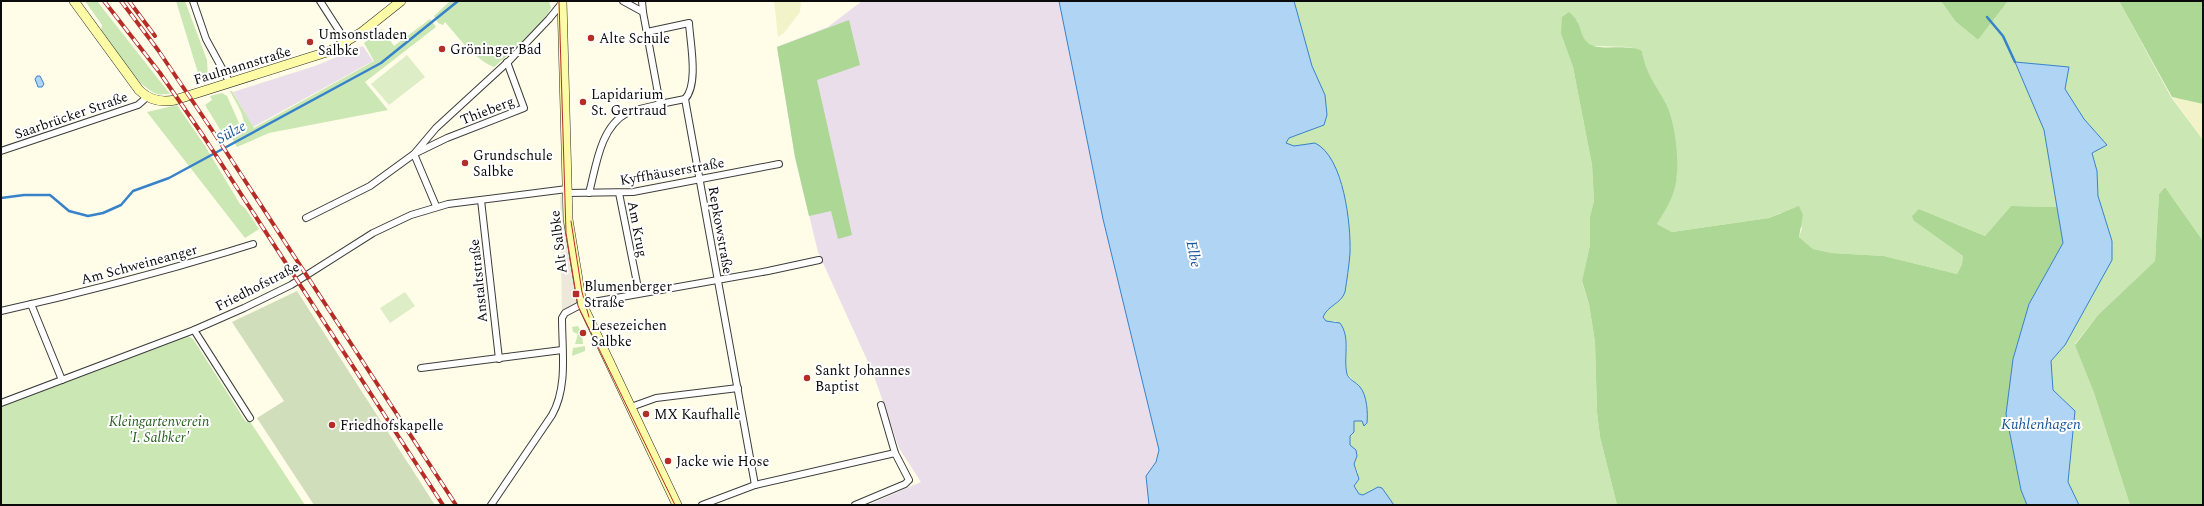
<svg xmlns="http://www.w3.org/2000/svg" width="2204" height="506" font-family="Spectral,serif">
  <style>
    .industrial { fill: #e9deea }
    .farmland { fill: #f3f3ca }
    .green { fill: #cae7b4 }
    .forest { fill: #acd794 }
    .cemetery { fill: #d0debc }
    .pitch { fill: #ddeec6 }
    .plaza { fill: #ece9da }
    .water { fill: #afd4f4; stroke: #3782c9 }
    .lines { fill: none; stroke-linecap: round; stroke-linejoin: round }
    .stream { stroke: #3782c9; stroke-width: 2.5 }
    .minor-casing { stroke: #3d3d3d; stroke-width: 8 }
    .secondary-casing { stroke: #2c2c2c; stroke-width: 10 }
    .minor { stroke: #fff; stroke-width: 6 }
    .secondary { stroke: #fdfba5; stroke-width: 9 }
    .tram { stroke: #b62d27; stroke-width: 1 }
    .rail-casing { stroke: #b62d27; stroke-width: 4 }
    .rail { stroke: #fff; stroke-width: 2.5; stroke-dasharray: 8; stroke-linecap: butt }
    .poi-dot { fill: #b62d27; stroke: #fff; stroke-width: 1.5 }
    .labels { text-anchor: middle; stroke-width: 4; stroke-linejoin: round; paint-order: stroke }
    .poi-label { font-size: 14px; fill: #0a0a0a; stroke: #fff; text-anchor: start }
    .street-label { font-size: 14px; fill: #0a0a0a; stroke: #fff }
    .park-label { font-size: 14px; font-style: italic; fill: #25601d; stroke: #fff }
    .water-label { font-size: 15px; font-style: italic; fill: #185598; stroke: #fff }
  </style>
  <rect width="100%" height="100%" fill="#fffce8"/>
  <g class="industrial">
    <path d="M862 1H1059L1103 219 1159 450 1156 462 1146 476 1149 505H868L921 482 899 448 873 373 818 252 795 157 777 47 828 27Z"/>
    <path d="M363 46 373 61 253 127 233 92 315 66Z"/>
  </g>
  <g class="farmland">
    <path d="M774 1H801L800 12 784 33 778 37Z"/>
    <path d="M2172 97 2203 104V140Z"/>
  </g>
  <g class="green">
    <path d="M85 1H97L170 94C166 94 161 95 157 94 136 86 114 48 101 31L102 25Z"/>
    <path d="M176 1H185L207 60 208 82 204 84 199 76Z"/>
    <path d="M450 1H549L551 8C539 31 513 50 494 67 473 58 460 39 445 22L443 25 438 23 434 16Z"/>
    <path d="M1294 1H1941L1955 21 1978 40 2008 1H2119L2171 97 2203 140V241L2165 187 2159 194 2155 261 2098 315 2075 344 2094 393 2130 505H2079L2068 482 2075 411 2053 390 2051 361 2065 345 2112 260V241L2098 196 2097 171 2092 153 2107 145 2084 119 2065 89 2069 67 2015 62 2044 130 2057 207 2011 206 1985 236 1919 209 1914 221 1963 256 1962 264 1957 274 1884 256 1832 253 1813 249 1799 237 1802 228 1780 213 1769 218 1672 232 1657 224 1674 191 1677 175 1666 105 1644 68 1642 51 1629 47 1592 46 1587 43 1581 34 1577 20 1561 34 1573 67 1592 165 1594 201 1590 216V245L1582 282 1589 304 1595 342 1597 412 1600 437 1617 505H1394L1382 488 1378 487 1363 495 1359 494 1354 486 1358 481V472L1354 464 1357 456 1350 445V436L1354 432V421H1362L1364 425 1360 387C1338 368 1348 366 1346 341 1346 335 1339 327 1336 321H1325L1323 317C1328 305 1341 304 1345 292 1350 252 1350 218 1340 178L1286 143 1289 138 1324 125 1327 115 1325 95 1312 66Z"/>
    <path d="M430 19 436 27 365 82 388 110 269 133 237 147 232 138C235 136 240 133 242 130 249 120 234 100 230 91H232L254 128 374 61 364 43 382 29 394 46Z"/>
    <path d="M222 93 227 96 239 123 234 129 224 136 205 105 212 100 210 96Z"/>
    <path d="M177 105 205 146 240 204 245 208 259 229 245 238 147 112Z"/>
    <path d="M578 326 582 334 583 344H575L578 334 573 332 572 327Z"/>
    <path d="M188 336 193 339 246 422 249 420 305 505H1V406Z"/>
    <path d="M585 346V351L572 356 573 348Z"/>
  </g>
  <g class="forest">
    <path d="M1941 1H2008L1978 40 1955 21Z"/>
    <path d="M2119 1H2203V104L2172 97Z"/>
    <path d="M1569 12C1571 14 1575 17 1577 21 1581 28 1581 37 1588 43 1597 52 1627 43 1642 51 1645 73 1656 85 1666 104 1676 124 1681 170 1674 191 1670 203 1663 214 1657 224L1672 232 1769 218 1799 206 1803 215 1799 237 1813 249 1832 253 1884 256 1957 274 1962 264 1963 256 1914 221 1912 216 1919 209 1985 236 2011 206 2057 207 2063 243 2029 304 2013 359 2006 414 2021 490 2027 505H1617L1600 437 1597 412 1595 342 1589 304 1582 281 1590 245V216L1594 201 1592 165 1573 67 1561 34 1562 17Z"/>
    <path d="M849 20 860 65 817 80 852 235 838 239 831 211 809 216 795 157 777 47Z"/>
    <path d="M2165 187 2203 241V505H2130L2094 393 2075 345 2098 315 2155 261 2159 194Z"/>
  </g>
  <path class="cemetery" d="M297 291 435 505H314L257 418 284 401 232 322Z"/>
  <g class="pitch">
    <path d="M407 55 425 77 389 105 371 84Z"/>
    <path d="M405 292 415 306 390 323 380 308Z"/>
  </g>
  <path class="plaza" d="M567 189 582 304 562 318 560 196Z"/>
  <g class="water">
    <path d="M1059 1H1294L1312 66 1325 95 1327 115 1324 125 1289 138 1286 143 1294 146 1315 143C1344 157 1351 225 1350 253 1349 266 1347 279 1345 292 1341 304 1328 305 1323 317L1326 321 1340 323C1351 338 1343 357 1347 374 1349 380 1356 382 1360 387 1367 395 1368 413 1367 423L1364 426 1362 421H1354V432L1350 436V445L1356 450 1357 456 1354 464 1359 479 1354 486 1359 494 1363 495 1378 487 1382 488 1394 505H1149L1146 476 1156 462 1159 450 1103 219Z"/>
    <path d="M2015 62 2069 67 2065 89 2084 119 2107 145 2092 153 2097 171 2098 196 2112 241V260L2065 345 2051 361 2053 390 2075 411 2068 482 2079 505H2027L2021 490 2006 414 2013 359 2029 304 2063 243 2044 130Z"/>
    <path d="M37 76H40L44 84 42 87H38L35 79Z"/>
  </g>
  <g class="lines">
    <g class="stream">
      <path d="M1987 17 2003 36 2015 62"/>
      <path d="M1 198 24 195H50L69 211 88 216 103 213 121 205 133 191 169 178 381 63 458 1"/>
    </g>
    <g class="minor-casing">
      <g id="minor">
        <path d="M193 1 206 39 230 83"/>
        <path d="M320 1 347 43"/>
        <path d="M642 1 643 12"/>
        <path d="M647 32 689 23C690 42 699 84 685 99"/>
        <path d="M685 99 755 485"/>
        <path d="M660 104 685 99"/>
        <path d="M1 151 138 105 147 97"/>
        <path d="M568 193 633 192 779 164"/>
        <path d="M589 193C596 167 600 127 627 113 637 109 649 107 660 104L643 12 623 1"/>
        <path d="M619 193 639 293"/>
        <path d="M481 200 499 359"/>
        <path d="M436 206 414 154 447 138 524 108 507 62"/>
        <path d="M306 218 370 186 414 154 436 128 510 60 549 19 562 3"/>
        <path d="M31 304 62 380"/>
        <path d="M1 311C86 292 170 270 253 244"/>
        <path d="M194 330 250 418"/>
        <path d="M421 368 562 350"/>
        <path d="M1 403 194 330 244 308 291 285 373 233 411 215 448 204 567 189"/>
        <path d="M631 407 656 398 738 388"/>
        <path d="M491 505 552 415C568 387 562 350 562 318L565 313 582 304 768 271 819 260"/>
        <path d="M702 505 755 485 895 453"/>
        <path d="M855 505 905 484 909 480 895 453 881 405"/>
      </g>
    </g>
    <g class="secondary-casing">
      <g id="secondary">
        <path d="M74 1 139 90C149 100 160 103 175 100L330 51 362 32 401 1"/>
        <path d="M562 1 568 219 582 304 677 505"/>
      </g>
    </g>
    <use href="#minor" class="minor"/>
    <use href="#secondary" class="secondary"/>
    <g class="tram">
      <path d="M559 1 566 233 578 306 675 505"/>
      <path d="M571 221 582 292 589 317"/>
    </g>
    <g class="rail-casing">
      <g id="rail">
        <path d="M104 1 160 73 204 137 443 505"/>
        <path d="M121 1 158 50 214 133 456 505"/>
        <path d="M129 1 155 36"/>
      </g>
    </g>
    <use href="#rail" class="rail"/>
  </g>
  <g class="poi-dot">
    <circle cx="591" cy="38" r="4"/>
    <circle cx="310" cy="42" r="4"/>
    <circle cx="442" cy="49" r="4"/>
    <circle cx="583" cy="102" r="4"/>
    <circle cx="465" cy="163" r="4"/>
    <rect x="572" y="290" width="8" height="8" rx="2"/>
    <circle cx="583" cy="333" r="4"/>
    <circle cx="807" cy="378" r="4"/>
    <circle cx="646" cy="414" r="4"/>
    <circle cx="332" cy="425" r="4"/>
    <circle cx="668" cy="461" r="4"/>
  </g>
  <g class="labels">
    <g class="poi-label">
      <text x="318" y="39">Umsonstladen<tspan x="318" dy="16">Salbke</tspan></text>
      <text x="599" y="43">Alte Schule</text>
      <text x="450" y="54">Gröninger Bad</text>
      <text x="591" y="99">Lapidarium<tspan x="591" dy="16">St. Gertraud</tspan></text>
      <text x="473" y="160">Grundschule<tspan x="473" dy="16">Salbke</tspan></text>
      <text x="584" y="291">Blumenberger<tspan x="584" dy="16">Straße</tspan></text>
      <text x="591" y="330">Lesezeichen<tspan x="591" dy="16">Salbke</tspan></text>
      <text x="815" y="375">Sankt Johannes<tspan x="815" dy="16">Baptist</tspan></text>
      <text x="654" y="419">MX Kaufhalle</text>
      <text x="340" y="430">Friedhofskapelle</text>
      <text x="676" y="466">Jacke wie Hose</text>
    </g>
    <g class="street-label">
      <text transform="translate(242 65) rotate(-17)" y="5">Faulmannstraße</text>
      <text transform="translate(487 110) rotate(-21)" y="5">Thieberg</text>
      <text transform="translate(71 115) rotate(-19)" y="5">Saarbrücker Straße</text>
      <text transform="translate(672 171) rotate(-10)" y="5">Kyffhäuserstraße</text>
      <text transform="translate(638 229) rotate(79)" y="5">Am Krug</text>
      <text transform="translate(721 230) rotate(80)" y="5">Repkowstraße</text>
      <text transform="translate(558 242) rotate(-97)" y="5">Alt Salbke</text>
      <text transform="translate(139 264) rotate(-15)" y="5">Am Schweineanger</text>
      <text transform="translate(478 281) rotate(-96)" y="5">Anstaltstraße</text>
      <text transform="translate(257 286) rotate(-27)" y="5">Friedhofstraße</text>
    </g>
    <g class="park-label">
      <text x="159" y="426">Kleingartenverein<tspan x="159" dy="16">'I. Salbker'</tspan></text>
    </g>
    <g class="water-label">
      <text transform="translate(231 132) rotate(-29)" y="5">Sülze</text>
      <text transform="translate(1194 254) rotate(79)" y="5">Elbe</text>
      <text x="2041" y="429">Kuhlenhagen</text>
    </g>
  </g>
  <rect width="2204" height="506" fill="none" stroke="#0a0a0a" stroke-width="4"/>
</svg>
